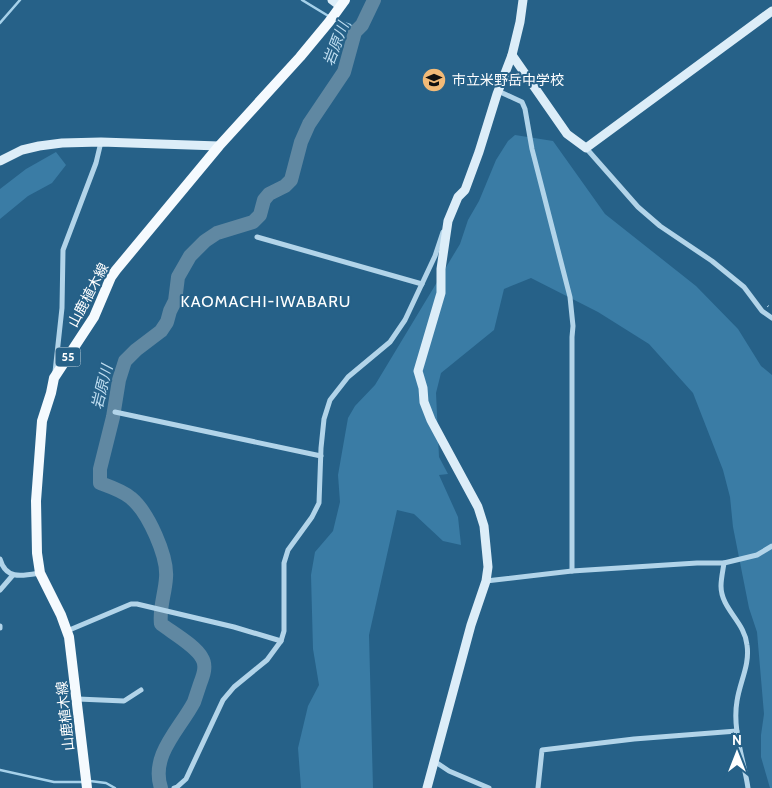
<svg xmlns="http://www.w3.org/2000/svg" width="772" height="788" font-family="Cabin,'Noto Sans JP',sans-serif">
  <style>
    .green { fill: #3a7ca5 }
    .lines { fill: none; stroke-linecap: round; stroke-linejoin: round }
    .stream { stroke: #a6d1ea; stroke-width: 2.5 }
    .river { stroke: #6088a2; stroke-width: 14 }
    .path { stroke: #b2d4e9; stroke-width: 1; stroke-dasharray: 2.5 4; stroke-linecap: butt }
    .street { stroke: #b2d4e9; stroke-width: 5 }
    .secondary { stroke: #dcedf8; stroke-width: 9 }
    .primary { stroke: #f5fafe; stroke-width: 10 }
    .labels { text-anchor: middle; stroke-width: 4; stroke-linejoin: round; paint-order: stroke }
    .shield { fill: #266188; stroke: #bed0db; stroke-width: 1 }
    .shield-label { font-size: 12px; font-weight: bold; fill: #fff }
    .poi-label { font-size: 14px; fill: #fff; stroke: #266188; text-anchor: start }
    .street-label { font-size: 14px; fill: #fff; stroke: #266188 }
    .water-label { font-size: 15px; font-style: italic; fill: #beddf0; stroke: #266188 }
    .quarter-label { font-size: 16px; letter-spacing: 1px; fill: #fff; stroke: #266188 }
  </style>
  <rect width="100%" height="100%" fill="#266188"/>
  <g class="green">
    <path d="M515 135 553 141 605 214 696 286 738 329 761 366 772 375V788H770L761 757V735L764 714 757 632 749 608 733 527 730 497 723 470 693 393 649 344 598 312 531 278 504 289 494 330 441 373 436 393 439 457 448 474 439 475 458 517 461 545 443 541 414 514 397 510 369 635 373 788H301L298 748 308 706 319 685 313 649 311 575 315 552 333 531 340 502 338 475 348 418 355 406 375 385 460 244 468 220 479 201 496 160 508 141Z"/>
    <path d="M56 152 66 165 52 183 28 196 0 219V189L26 169Z"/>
  </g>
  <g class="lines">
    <g class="stream">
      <path d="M302 0 330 17"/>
      <path d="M335 20 350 25 355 32"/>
      <path d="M0 23 20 0"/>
      <path d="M0 770 54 782H85"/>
      <path d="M90 781 106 783 115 788"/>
    </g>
    <path class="river" d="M161 788C150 755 180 729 194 702 196 696 198 690 200 684 203 676 207 666 202 658 196 646 173 633 161 624 159 608 165 594 166 578 168 556 148 512 131 498 123 491 111 487 100 483V469L113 417 119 380 125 361 136 350 161 331 167 322 170 311 175 301 178 277 190 256 205 241 217 233 253 222 260 215 264 200 269 194 285 186 291 180 301 142 309 124 344 72 355 32 362 25 374 0"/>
    <path class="path" d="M767 307 772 303"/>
    <g class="street">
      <path d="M498 91 522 102 525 109 532 149 570 297 573 326 572 337V571"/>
      <path d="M586 148 638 207 660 226 712 261 744 287 762 311 772 318"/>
      <path d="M257 237 422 284"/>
      <path d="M55 372 62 308 63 250 96 163 101 142"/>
      <path d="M115 412 321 456"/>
      <path d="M0 559C6 580 22 576 40 573"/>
      <path d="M724 563C723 570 721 579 721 586 721 609 745 622 747 645 750 665 740 681 737 701 732 730 744 760 748 788"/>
      <path d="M486 581 572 571 697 563H724L757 555 772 546"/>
      <path d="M0 590 13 575"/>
      <path d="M0 626V628"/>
      <path d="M67 631 131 604H137L234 627 281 641"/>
      <path d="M78 699 124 701 141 690"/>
      <path d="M434 761 449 771 489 788"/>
      <path d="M174 788 177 787 186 779 223 700 234 687 267 660 281 641 284 631V563L288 550 312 517 319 503 321 448 324 419 330 400 348 377 390 342 405 320 435 256 443 232"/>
      <path d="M538 788 542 750 634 739 737 731"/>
    </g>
    <g class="secondary">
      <path d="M332 0 340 6"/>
      <path d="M512 55 567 134 586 148 772 11"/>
      <path d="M0 161 22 150 39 146 62 143 101 142 219 146"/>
      <path d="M427 788 471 625 486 581 488 567 484 526 478 507 431 420 424 402 423 388 418 371 441 293V269L448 221 458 197 465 190 479 152 497 94 512 55 520 22 523 0"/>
    </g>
    <path class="primary" d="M87 788 69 637 61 615 40 573 37 553 36 501 42 421 51 393 54 378 94 317 111 277 116 270 219 146 300 57 329 22 345 0"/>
  </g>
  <defs>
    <g id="school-disc" transform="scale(1.25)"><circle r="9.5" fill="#f2ba77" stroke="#266188"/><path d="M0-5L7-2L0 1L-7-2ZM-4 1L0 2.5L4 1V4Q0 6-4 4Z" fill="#111"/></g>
  </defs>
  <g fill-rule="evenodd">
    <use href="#school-disc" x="434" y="80"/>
  </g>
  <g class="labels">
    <rect class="shield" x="55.5" y="347.5" width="25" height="19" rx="4"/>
    <g class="shield-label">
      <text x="68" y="361">55</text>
    </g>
    <g class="poi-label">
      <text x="452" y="85">市立米野岳中学校</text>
    </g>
    <g class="street-label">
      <text transform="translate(88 295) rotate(-62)" y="5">山鹿植木線</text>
      <text transform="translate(65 716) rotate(-96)" y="5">山鹿植木線</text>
    </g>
    <g class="water-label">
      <text transform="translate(336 44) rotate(-69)" y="5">岩原川</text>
      <text transform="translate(102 387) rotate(-76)" y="5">岩原川</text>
    </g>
    <g class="quarter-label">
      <text x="266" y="307">KAOMACHI-IWABARU</text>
    </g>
  </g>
  <g transform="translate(737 753)" stroke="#266188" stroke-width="4" paint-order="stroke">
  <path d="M0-4L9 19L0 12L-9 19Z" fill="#ffffff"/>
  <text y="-8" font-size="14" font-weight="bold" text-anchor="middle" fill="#ffffff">N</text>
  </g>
</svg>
